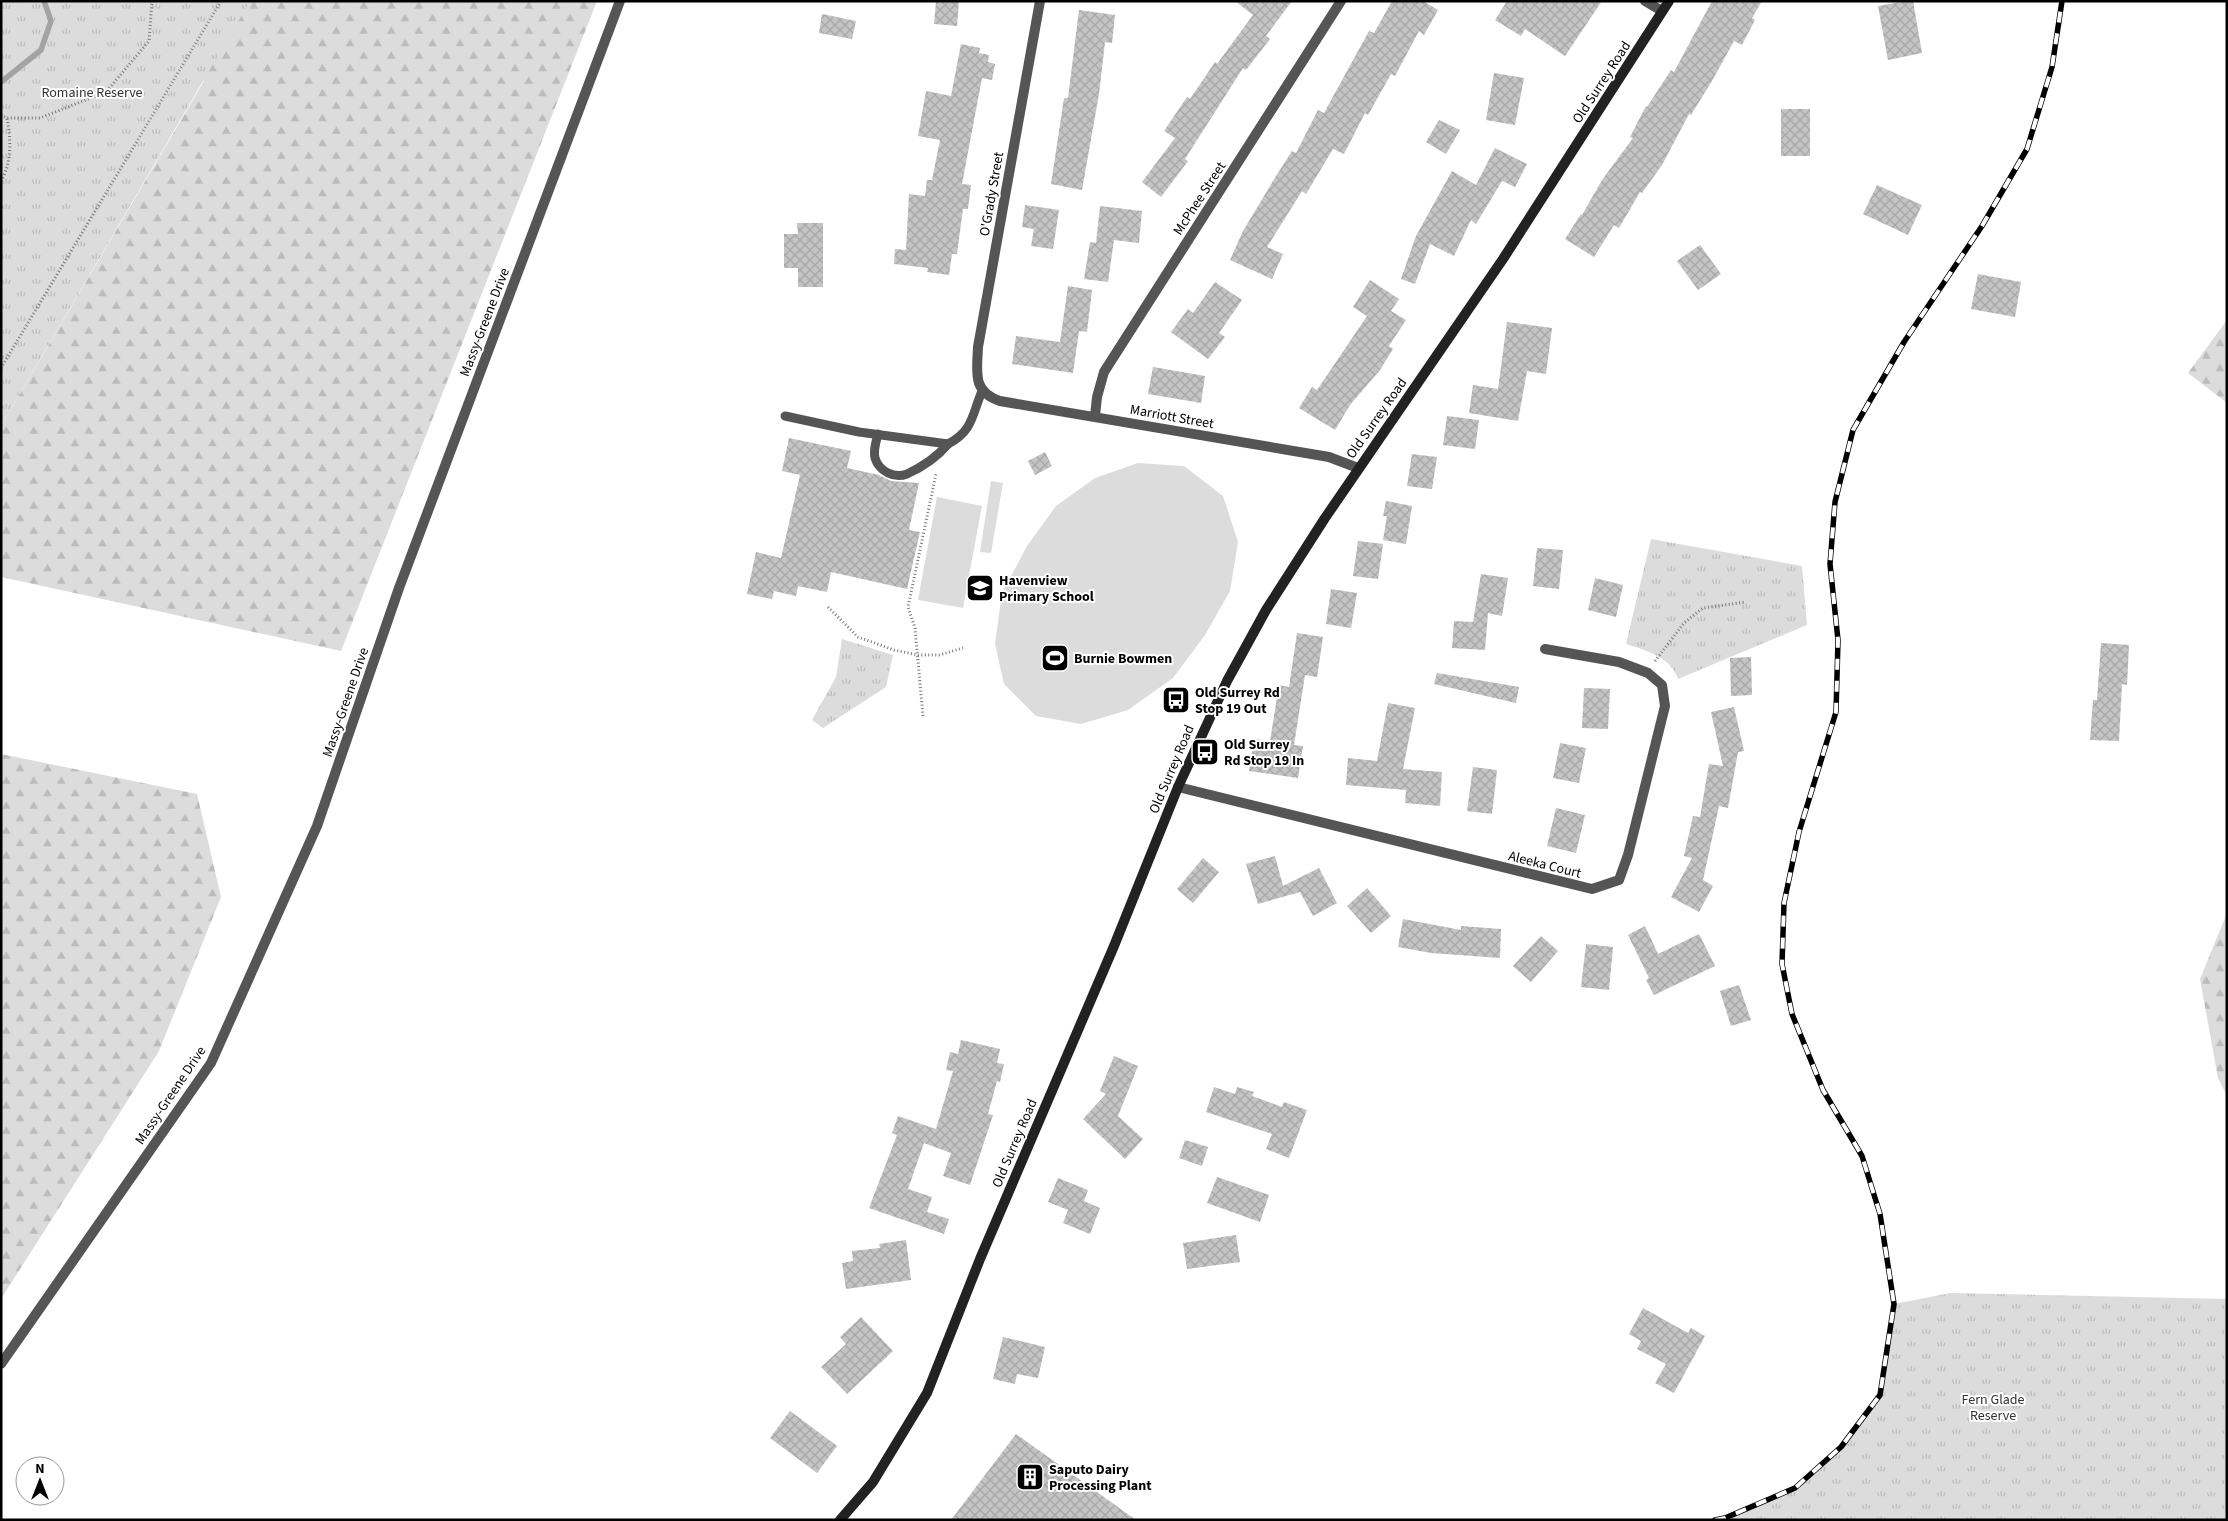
<svg xmlns="http://www.w3.org/2000/svg" width="2228" height="1521" font-family="'Source Sans 3',sans-serif">
  <style>
    .forest { fill: url(#forest-firs) }
    .park { fill: url(#park-tufts) }
    .garden { fill: #dcdcdc }
    .lines { fill: none; stroke-linecap: round; stroke-linejoin: round }
    .stream { stroke: #a3a3a3; stroke-width: 5.5 }
    .building { fill: url(#building-cross-hatch) }
    .path { stroke: #777; stroke-width: 3; stroke-dasharray: 1 2.5; stroke-linecap: butt }
    .lane { stroke: #555; stroke-width: 9 }
    .street { stroke: #555; stroke-width: 10 }
    .secondary { stroke: #222; stroke-width: 10 }
    .rail-casing { stroke: #000; stroke-width: 5.5 }
    .rail { stroke: #fff; stroke-width: 4; stroke-dasharray: 11; stroke-linecap: butt }
    .labels { text-anchor: middle; stroke-width: 4; stroke-linejoin: round; paint-order: stroke }
    .street-label { font-size: 14px; fill: #000; stroke: #fff }
    .park-label { font-size: 14px; fill: #333; stroke: #fff }
    .poi-label { font-size: 14px; font-weight: bold; fill: #000; stroke: #fff; text-anchor: start }
  </style>
  <defs>
    <pattern id="forest-firs" width="22" height="20" patternUnits="userSpaceOnUse" patternTransform="scale(1.25)"><rect width="22" height="20" fill="#dcdcdc"/><path d="M5 1l3.5 6h-7zM16 11l3.5 6h-7z" fill="#bbb"/></pattern>
    <pattern id="park-tufts" width="24" height="20" patternUnits="userSpaceOnUse" patternTransform="scale(1.25)"><rect width="24" height="20" fill="#dcdcdc"/><path d="M3 7l-1-3M5 7V3M7 7l1-3M15 17l-1-3M17 17v-4M19 17l1-3" fill="none" stroke="#bbb"/></pattern>
    <pattern id="building-cross-hatch" width="8" height="8" patternUnits="userSpaceOnUse" patternTransform="scale(1.25)"><rect width="8" height="8" fill="#c4c4c4"/><path d="M0 0l8 8M0 8l8-8" fill="none" stroke="#a7a7a7"/></pattern>
  </defs>
  <rect width="100%" height="100%" fill="#fff"/>
  <g class="forest">
    <path d="M1 1H597L341 651 1 577V426L204 81Z"/>
    <path d="M2227 320V403L2188 373Z"/>
    <path d="M1 754 197 794 221 897 159 1051 1 1299Z"/>
    <path d="M2227 913V1096L2218 1078 2200 979Z"/>
  </g>
  <g class="park">
    <path d="M1 1H250L1 426Z"/>
    <path d="M1651 539 1802 566 1807 625 1678 679C1671 657 1645 650 1626 644Z"/>
    <path d="M842 639 893 655 886 687 823 728 812 720 836 677Z"/>
    <path d="M1950 1293 2227 1299V1520H1715L1725 1518 1795 1488 1841 1447 1880 1395 1894 1304Z"/>
  </g>
  <g class="garden">
    <path d="M1138 463 1184 466 1223 496 1238 542 1230 591 1205 635 1173 678 1128 710 1081 724 1036 716 1004 684 995 644 1002 593 1027 546 1056 506 1095 478Z"/>
    <path d="M991 481 1003 483 991 553 980 552Z"/>
    <path d="M937 497 982 506 963 608 918 600Z"/>
  </g>
  <g class="lines">
    <path class="stream" d="M1 82 41 50 51 21 44 1"/>
  </g>
  <g class="building">
    <path d="M936 1H959L957 26 934 24Z"/>
    <path d="M1235 1H1292L1266 36 1270 39 1246 70 1243 68 1185 159 1188 161 1161 197 1142 182 1175 138 1164 131 1187 97 1190 99 1215 62 1217 64 1253 15Z"/>
    <path d="M1392 1H1423L1438 10 1424 35 1419 31 1395 76 1391 74 1368 115 1365 113 1344 154 1333 149 1306 194 1302 191 1267 247 1283 254 1272 279 1230 260 1243 231 1276 176 1292 151 1296 153 1318 110 1324 113 1369 31 1374 33Z"/>
    <path d="M1507 1H1602L1565 56 1525 29 1521 36 1495 20Z"/>
    <path d="M1712 1H1762L1752 18 1755 20 1742 45 1734 41 1712 81 1691 115 1689 114 1662 165 1642 193 1640 192 1619 228 1614 225 1594 257 1565 239 1581 214 1582 215 1602 180 1633 138 1630 137 1646 106 1647 107 1671 70 1674 72Z"/>
    <path d="M1906 1H1913L1922 53 1888 60 1878 6Z"/>
    <path d="M1079 10 1115 15 1112 43 1105 42 1099 94 1082 190 1051 184 1064 98H1068Z"/>
    <path d="M822 14 856 21 852 39 819 33Z"/>
    <path d="M961 44 980 48 979 53 989 55 988 62 995 64 992 80 982 78 962 184 971 185 968 209H963L957 254H952L949 275 927 272 928 268 894 264 895 249 906 250 909 194 925 196 927 180H932L940 140 918 136 926 91 951 96Z"/>
    <path d="M1494 73 1524 78 1515 125 1486 120Z"/>
    <rect x="1781" y="109" width="29" height="47"/>
    <path d="M1439 120 1460 130 1446 154 1426 142Z"/>
    <path d="M1495 148 1527 164 1515 187 1502 181 1476 224 1471 220 1454 256 1430 244 1415 284 1401 279 1416 236 1452 171 1476 185Z"/>
    <path d="M1877 185 1922 205 1908 235 1863 214Z"/>
    <path d="M1025 205 1059 210 1053 249 1031 246 1034 229 1022 227Z"/>
    <path d="M1100 206 1142 211 1139 243 1114 240 1108 282 1084 279 1090 242 1096 243Z"/>
    <path d="M797 223H823V287H798V268H784V234H798Z"/>
    <path d="M1700 245 1721 274 1698 290 1677 261Z"/>
    <path d="M1978 274 2021 282 2015 317 1971 309Z"/>
    <path d="M1370 280 1399 299 1391 311 1406 320 1389 346 1393 349 1380 370 1350 405 1335 430 1299 408 1312 387 1317 390 1367 316 1353 307Z"/>
    <path d="M1215 282 1242 300 1219 333 1225 337 1208 359 1171 332 1188 309 1193 313Z"/>
    <path d="M1068 286 1092 290 1087 332 1079 331 1073 373 1012 364 1016 336 1060 342Z"/>
    <path d="M1507 322 1552 328 1546 374 1527 371 1518 421 1469 413 1473 385 1498 389Z"/>
    <path d="M1153 367 1205 376 1201 403 1148 394Z"/>
    <path d="M1447 416 1479 420 1475 449 1443 445Z"/>
    <path d="M789 438 851 451 847 468 879 475 891 481 919 483 909 530 920 532 907 589 831 572 827 592 798 586 796 596 774 591 772 599 747 594 756 552 781 558 800 475 782 471Z"/>
    <path d="M1045 452 1052 466 1035 475 1028 461Z"/>
    <path d="M1412 454 1437 457 1432 489 1407 486Z"/>
    <path d="M1386 501 1412 506 1406 544 1383 540 1387 516H1383Z"/>
    <path d="M1358 541 1383 544 1378 579 1353 576Z"/>
    <path d="M1537 548 1563 550 1559 589 1533 586Z"/>
    <path d="M1481 574 1508 578 1502 616 1488 613 1485 650 1452 648 1454 621 1473 622Z"/>
    <path d="M1595 578 1623 585 1616 617 1588 610Z"/>
    <path d="M1331 589 1357 593 1351 628 1326 624Z"/>
    <path d="M1297 633 1323 637 1317 677 1305 675 1294 745 1303 746 1298 778 1249 771 1254 739 1270 741 1279 685 1289 687Z"/>
    <path d="M2101 643 2129 645 2127 685 2122 684 2119 741 2090 740 2093 700H2097Z"/>
    <path d="M1751 657 1752 695 1731 696 1730 658Z"/>
    <path d="M1437 673 1519 687 1516 703 1434 684Z"/>
    <path d="M1584 688 1610 689 1608 729 1582 728Z"/>
    <path d="M1388 703 1415 708 1403 769 1442 772 1440 806 1405 803 1406 790 1346 785 1348 758 1377 761Z"/>
    <path d="M1734 707 1744 751 1738 752 1728 808 1719 806 1703 880 1713 886 1699 912 1671 897 1692 858 1684 856 1693 816 1700 817 1709 764 1723 766 1711 712Z"/>
    <path d="M1560 743 1586 748 1579 783 1553 778Z"/>
    <path d="M1473 767 1497 770 1492 814 1467 811Z"/>
    <path d="M1556 808 1585 815 1576 853 1547 846Z"/>
    <path d="M1275 856 1283 886 1319 868 1337 903 1313 916 1300 892 1258 904 1246 864Z"/>
    <path d="M1203 858 1219 872 1193 903 1177 889Z"/>
    <path d="M1367 888 1391 916 1371 933 1347 906Z"/>
    <path d="M1403 919 1461 930V926L1501 929 1500 958 1431 953 1398 947Z"/>
    <path d="M1645 926 1658 954 1699 934 1715 966 1654 995 1646 980 1649 978 1628 935Z"/>
    <path d="M1541 936 1558 951 1531 982 1513 966Z"/>
    <path d="M1586 944 1613 947 1609 990 1581 987Z"/>
    <path d="M1739 985 1751 1020 1731 1026 1720 991Z"/>
    <path d="M961 1040 1000 1049 997 1063 1004 1064 1000 1082 997 1081 988 1114 993 1115 970 1185 943 1176 951 1153 924 1143 908 1189 932 1197 927 1212 949 1219 944 1234 869 1208 897 1135 892 1133 898 1116 936 1129 953 1071 946 1070 950 1052 958 1054Z"/>
    <path d="M1114 1056 1138 1066 1118 1116 1143 1139 1125 1159 1083 1119 1106 1094 1100 1091Z"/>
    <path d="M1214 1087 1235 1094 1237 1087 1254 1092 1252 1096 1282 1107 1284 1102 1307 1110 1289 1158 1266 1149 1272 1134 1206 1112Z"/>
    <path d="M1185 1140 1208 1147 1202 1166 1179 1158Z"/>
    <path d="M1217 1177 1269 1195 1260 1222 1207 1203Z"/>
    <path d="M1058 1178 1088 1190 1084 1201 1100 1208 1090 1234 1063 1223 1068 1210 1048 1202Z"/>
    <path d="M1236 1235 1240 1262 1187 1269 1183 1243Z"/>
    <path d="M906 1240 911 1280 846 1289 842 1263 853 1261 852 1251 880 1248 879 1244Z"/>
    <path d="M1643 1308 1688 1333 1691 1328 1705 1336 1674 1393 1655 1383 1666 1364 1637 1349 1641 1341 1629 1334Z"/>
    <path d="M861 1317 893 1351 847 1394 821 1367 846 1344 840 1337Z"/>
    <path d="M1003 1337 1045 1347 1038 1378 1017 1374 1015 1384 993 1379Z"/>
    <path d="M790 1411 837 1446 817 1473 770 1438Z"/>
    <path d="M1016 1434 1136 1520H951Z"/>
  </g>
  <g class="lines">
    <g class="path">
      <path d="M1 115 7 118H40L106 92 149 41 152 1"/>
      <path d="M1 181C12 163 11 139 7 118"/>
      <path d="M1 368 221 1"/>
      <path d="M828 607 858 637 894 650 918 655H939L963 648"/>
      <path d="M1655 661 1684 623 1703 608 1746 602"/>
      <path d="M923 716 915 628 908 607 936 474"/>
    </g>
    <g class="lane">
      <path d="M785 416 859 432 948 444C973 431 972 415 982 391"/>
      <path d="M878 434C876 442 873 450 875 458 879 471 894 479 907 474 922 467 938 456 948 444"/>
    </g>
    <g class="street">
      <path d="M1040 1 978 347C977 372 972 392 1000 401L1329 457 1358 468"/>
      <path d="M1645 1 1662 11"/>
      <path d="M1095 416 1097 397 1104 372 1341 1"/>
      <path d="M1178 787 1592 889 1619 880 1628 855 1665 706 1662 685 1648 673 1619 662 1545 649"/>
      <path d="M1 1364 211 1063 317 826 399 588 620 1"/>
    </g>
    <path class="secondary" d="M840 1520 873 1482 927 1393 980 1259 1114 946 1178 787 1227 681 1266 610 1325 518 1503 259 1669 1"/>
    <g class="rail-casing">
      <path id="rail" d="M1715 1520 1725 1518 1795 1488 1841 1447 1880 1395 1894 1304 1880 1214 1862 1156 1823 1090 1792 1014 1782 964 1784 903 1799 832 1836 712 1838 640 1830 564 1835 502 1853 430 1904 342 1982 226 2027 149 2052 67 2062 1"/>
    </g>
    <use href="#rail" class="rail"/>
  </g>
  <defs>
    <g id="school-square" transform="scale(1.4375)"><rect x="-9" y="-9" width="18" height="18" rx="4" fill="#000" stroke="#fff"/><path d="M0-5L7-2L0 1L-7-2ZM-4 1L0 2.5L4 1V4Q0 6-4 4Z" fill="#fff"/></g>
    <g id="stadium-square" transform="scale(1.4375)"><rect x="-9" y="-9" width="18" height="18" rx="4" fill="#000" stroke="#fff"/><path d="M0-5a6.5 5 0 1 0 0 10a6.5 5 0 1 0 0-10ZM-3.5-1.8h7v3.6h-7Z" fill="#fff"/></g>
    <g id="bus-square" transform="scale(1.4375)"><rect x="-9" y="-9" width="18" height="18" rx="4" fill="#000" stroke="#fff"/><path d="M-5-6H5V4H4V6H2V4H-2V6H-4V4H-5ZM-3.5-4V0h7V-4ZM-3.5 1.2v1.5H-2V1.2ZM2 1.2v1.5H3.5V1.2Z" fill="#fff"/></g>
    <g id="building-square" transform="scale(1.4375)"><rect x="-9" y="-9" width="18" height="18" rx="4" fill="#000" stroke="#fff"/><path d="M-4-6H4V6H1V3H-1V6H-4ZM-2.5-4.3h1.7v1.8h-1.7ZM.8-4.3h1.7v1.8H.8ZM-2.5-1h1.7V.8h-1.7ZM.8-1h1.7V.8H.8Z" fill="#fff"/></g>
  </defs>
  <g fill-rule="evenodd">
    <use href="#school-square" x="980" y="588"/>
    <use href="#stadium-square" x="1055" y="658"/>
    <use href="#bus-square" x="1176" y="700"/>
    <use href="#bus-square" x="1205" y="752"/>
    <use href="#building-square" x="1030" y="1477"/>
  </g>
  <g class="labels">
    <g class="street-label">
      <text transform="translate(1601 82) rotate(-57)" y="5">Old Surrey Road</text>
      <text transform="translate(991 194) rotate(-80)" y="5">O'Grady Street</text>
      <text transform="translate(1199 198) rotate(-57)" y="5">McPhee Street</text>
      <text transform="translate(484 322) rotate(-69)" y="5">Massy-Greene Drive</text>
      <text transform="translate(1172 416) rotate(10)" y="5">Marriott Street</text>
      <text transform="translate(1376 418) rotate(-55)" y="5">Old Surrey Road</text>
      <text transform="translate(345 702) rotate(-71)" y="5">Massy-Greene Drive</text>
      <text transform="translate(1171 769) rotate(-67)" y="5">Old Surrey Road</text>
      <text transform="translate(1545 864) rotate(14)" y="5">Aleeka Court</text>
      <text transform="translate(170 1095) rotate(-56)" y="5">Massy-Greene Drive</text>
      <text transform="translate(1014 1143) rotate(-67)" y="5">Old Surrey Road</text>
    </g>
    <g class="park-label">
      <text x="92" y="97">Romaine Reserve</text>
      <text x="1993" y="1404">Fern Glade<tspan x="1993" dy="16">Reserve</tspan></text>
    </g>
    <g class="poi-label">
      <text x="999" y="585">Havenview<tspan x="999" dy="16">Primary School</tspan></text>
      <text x="1074" y="663">Burnie Bowmen</text>
      <text x="1195" y="697">Old Surrey Rd<tspan x="1195" dy="16">Stop 19 Out</tspan></text>
      <text x="1224" y="749">Old Surrey<tspan x="1224" dy="16">Rd Stop 19 In</tspan></text>
      <text x="1049" y="1474">Saputo Dairy<tspan x="1049" dy="16">Processing Plant</tspan></text>
    </g>
  </g>
  <rect width="2228" height="1521" fill="none" stroke="#000000" stroke-width="5"/>
  <g transform="translate(40 1481)"><circle r="24" fill="#ffffff" stroke="#999999"/>
  <path d="M0-4L9 19L0 12L-9 19Z" fill="#000000"/>
  <text y="-8" font-size="14" font-weight="bold" text-anchor="middle" fill="#000000">N</text>
  </g>
</svg>
